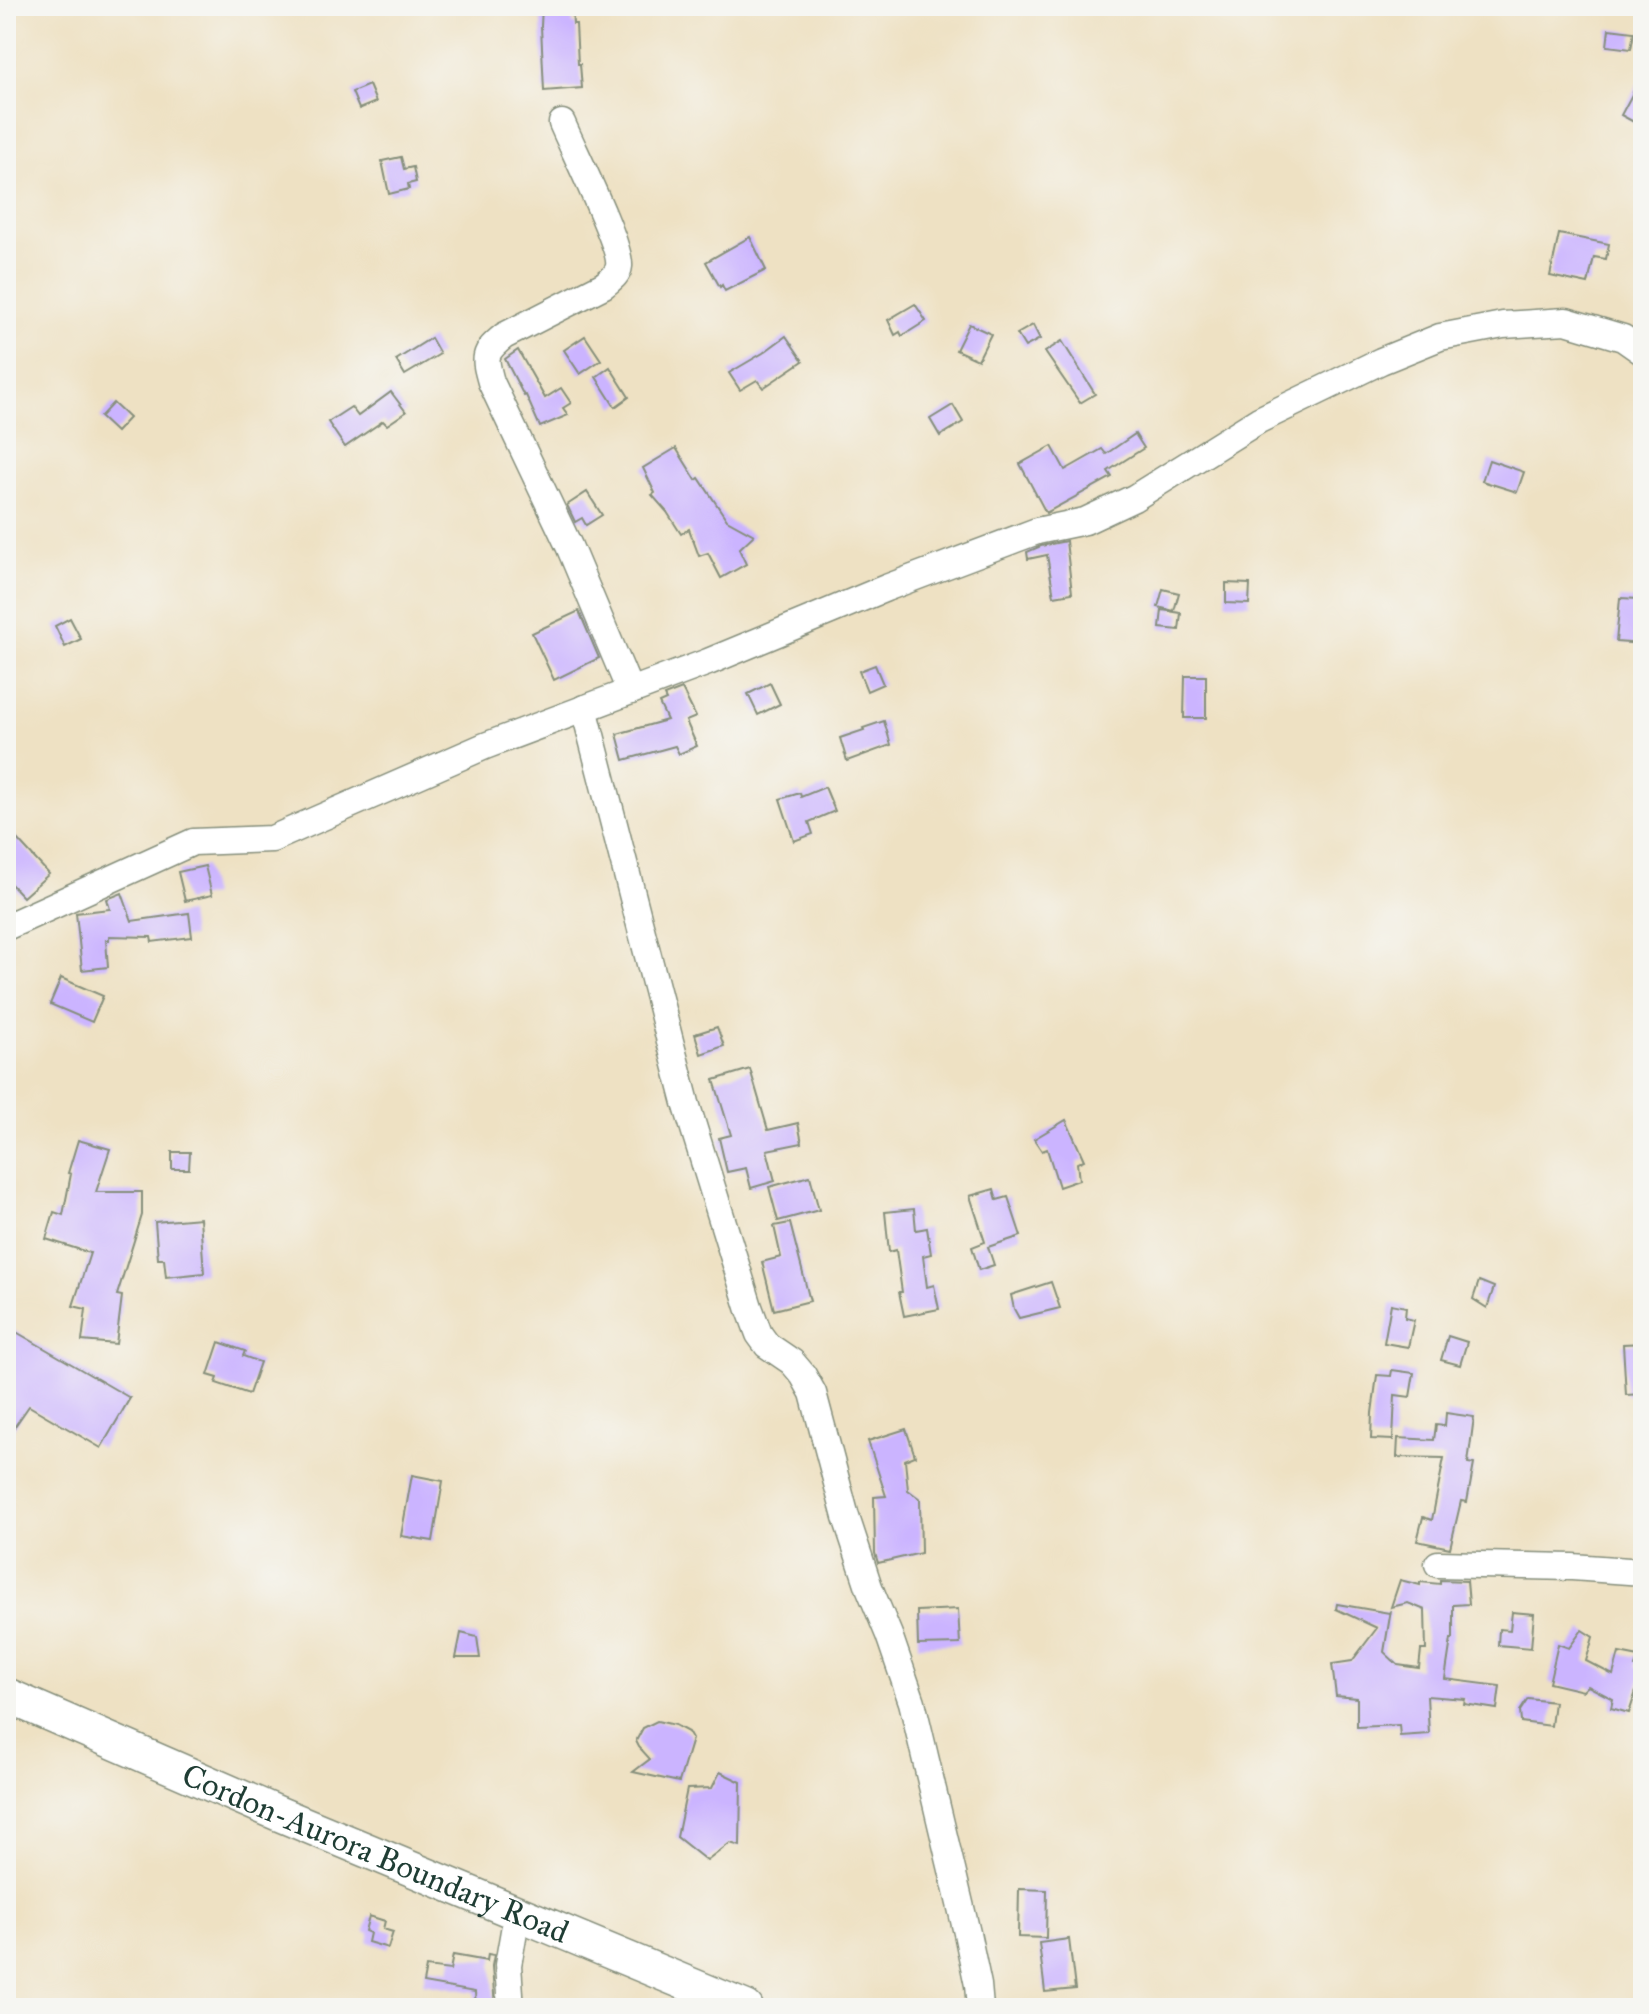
<svg xmlns="http://www.w3.org/2000/svg" width="1649" height="2014" font-family="'IM FELL Great Primer',serif">
  <style>
    .building { fill: #cbb4ff }
    .lines { fill: none; stroke-linecap: round; stroke-linejoin: round }
    .minor-casing { stroke: #868f7c; stroke-width: 29 }
    .major-casing { stroke: #868f7c; stroke-width: 37 }
    .minor { stroke: #fff; stroke-width: 26 }
    .major { stroke: #fff; stroke-width: 34 }
    .labels { text-anchor: middle; stroke-width: 7; stroke-linejoin: round; paint-order: stroke }
    .street-label { font-size: 32px; fill: #1f3d34; stroke: #f6f6f2 }
  </style>
  <rect width="100%" height="100%" fill="#f6f6f2"/>
  <filter id="ink" filterUnits="userSpaceOnUse"><feTurbulence type="fractalNoise" baseFrequency=".0125" numOctaves="2"/><feDisplacementMap in="SourceGraphic" scale="16" xChannelSelector="R" yChannelSelector="G"/><feConvolveMatrix kernelMatrix="1 2 1 2 8 2 1 2 1" color-interpolation-filters="sRGB"/></filter>
  <filter id="wash" filterUnits="userSpaceOnUse"><feTurbulence type="fractalNoise" baseFrequency=".006" numOctaves="4" result="noise"/><feDisplacementMap in="SourceGraphic" scale="32" xChannelSelector="R" yChannelSelector="G"/><feGaussianBlur stdDeviation="1.8" result="paint"/><feColorMatrix in="noise" values="0 0 0 0 0 0 0 0 0 0 0 0 0 0 0 0 0 1.4 0 .05"/><feComposite in="paint" operator="in"/></filter>
  <g filter="url(#wash)">
    <rect width="100%" height="100%" fill="#eee1c3"/>
    <g id="blocks">
      <g class="building">
        <path d="M542 6H572L573 24H576L578 64H580L582 88 544 91 541 26Z"/>
        <path d="M1609 29 1634 32 1631 49 1607 46Z"/>
        <path d="M1643 74V127L1621 115Z"/>
        <path d="M369 85 376 102 359 109 352 92Z"/>
        <path d="M401 157 404 169 413 167 416 182 408 184 409 189 389 194 382 161Z"/>
        <path d="M1559 234 1609 244 1606 259 1594 257 1588 284 1550 276Z"/>
        <path d="M750 237 766 270 725 291 722 285 720 287 706 262Z"/>
        <path d="M915 304 926 321 902 336 900 332 895 335 888 320Z"/>
        <path d="M969 324 991 334 978 360 956 350Z"/>
        <path d="M1033 325 1040 339 1025 347 1017 334Z"/>
        <path d="M585 336 601 360 580 374 564 350Z"/>
        <path d="M786 336 803 361 763 388 757 380 740 390 729 373 763 353Z"/>
        <path d="M431 338 440 354 405 375 396 360Z"/>
        <path d="M1062 341 1095 394 1080 403 1045 352Z"/>
        <path d="M518 350 545 398 561 388 571 403 563 408 568 415 540 427 526 395 524 396 505 359Z"/>
        <path d="M610 367 629 397 615 407 596 377Z"/>
        <path d="M391 392 406 412 387 425 383 421 345 447 328 422 351 407 358 416Z"/>
        <path d="M113 403 129 418 116 432 100 417Z"/>
        <path d="M953 405 963 422 940 436 930 419Z"/>
        <path d="M1135 434 1144 448 1108 471 1112 477 1046 513 1020 464 1052 446 1065 470 1102 449 1106 454Z"/>
        <path d="M676 448 696 480 699 478 727 520 754 535 739 549 746 564 721 578 708 553 699 556 689 529 681 534 667 512 652 495 655 493 643 468Z"/>
        <path d="M1489 460 1524 472 1517 492 1482 481Z"/>
        <path d="M587 492 602 515 586 525 582 518 575 522 567 505Z"/>
        <path d="M1066 541 1072 593 1054 596 1047 555 1028 559 1027 552 1041 546Z"/>
        <path d="M1226 583 1250 584 1249 604 1226 603Z"/>
        <path d="M1163 589 1179 593 1174 611 1158 607Z"/>
        <path d="M1620 598 1639 599 1638 607H1643V644L1616 642Z"/>
        <path d="M1162 610 1181 613 1179 630 1160 628Z"/>
        <path d="M579 611 599 658 554 680 532 633Z"/>
        <path d="M70 618 81 639 65 647 55 626Z"/>
        <path d="M875 665 883 684 867 691 859 671Z"/>
        <path d="M1185 676H1206V718H1184Z"/>
        <path d="M770 683 780 704 758 715 748 694Z"/>
        <path d="M682 689 696 717 686 721 697 746 679 754 675 746 624 760 617 734 667 720 659 703 666 700 664 696Z"/>
        <path d="M884 721 891 745 847 761 840 738 864 730 863 728Z"/>
        <path d="M825 787 835 811 809 822 813 834 794 841 780 799 800 793 801 797Z"/>
        <path d="M15 837 49 874 23 897 6 879V845Z"/>
        <path d="M205 866 212 895 185 901 178 872Z"/>
        <path d="M122 893 132 921 189 913 192 937 152 942 151 937 109 936V940H106L108 967 82 970 76 913 110 909 107 899Z"/>
        <path d="M61 978 103 996 92 1022 50 1004Z"/>
        <path d="M717 1027 724 1046 701 1054 695 1034Z"/>
        <path d="M750 1069 768 1130 798 1123 802 1143 767 1150 775 1181 751 1188 746 1168 727 1172 719 1138 731 1135 714 1080Z"/>
        <path d="M1066 1120 1084 1160 1077 1163 1079 1180 1059 1187 1047 1149 1042 1151 1034 1139Z"/>
        <path d="M78 1140 110 1149 96 1192H142V1215L117 1295 122 1296 116 1344 82 1341 86 1309 73 1306 90 1253 46 1239 54 1212 63 1215 71 1174 68 1173Z"/>
        <path d="M172 1152H190L189 1169H172Z"/>
        <path d="M810 1176 819 1210 778 1221 769 1187Z"/>
        <path d="M994 1189 997 1200 1008 1197 1021 1236 988 1247 994 1265 979 1270 972 1247 985 1242 970 1196Z"/>
        <path d="M914 1209 916 1230 927 1228 931 1254 923 1256 927 1287 934 1285 939 1309 904 1316 899 1292H902L896 1250 889 1252 885 1212Z"/>
        <path d="M200 1218 204 1273 166 1277 164 1259H158L155 1222Z"/>
        <path d="M790 1223 810 1301 774 1310 762 1262 781 1257 774 1226Z"/>
        <path d="M1479 1281 1494 1287 1487 1308 1473 1299Z"/>
        <path d="M1051 1282 1060 1308 1019 1318 1014 1309 1011 1295Z"/>
        <path d="M1391 1304 1406 1307 1405 1318 1414 1320 1408 1347 1384 1343Z"/>
        <path d="M6 1326 130 1398 101 1448 29 1406 6 1439Z"/>
        <path d="M1448 1336 1467 1342 1460 1365 1441 1360Z"/>
        <path d="M219 1342 245 1351 243 1356 260 1362 249 1394 216 1383 218 1378 208 1375Z"/>
        <path d="M1643 1343V1394L1626 1395 1623 1344Z"/>
        <path d="M1392 1370 1414 1373 1410 1397 1395 1395 1393 1440 1371 1439 1372 1413 1377 1375 1391 1376Z"/>
        <path d="M1446 1413 1474 1417 1468 1463 1474 1464 1467 1502 1461 1501 1450 1548 1417 1541 1423 1517 1432 1520 1444 1458 1397 1457 1398 1438 1434 1440 1436 1425 1445 1426Z"/>
        <path d="M906 1429 915 1456 905 1460 908 1490 920 1499 921 1553 878 1563 875 1553 874 1497 886 1496 868 1441Z"/>
        <path d="M412 1475 443 1481 433 1541 401 1536Z"/>
        <path d="M1400 1580 1420 1585V1582L1440 1584V1580L1467 1581 1469 1604 1453 1605V1639H1451L1445 1679 1500 1686 1497 1709 1464 1704 1465 1699 1427 1696 1429 1734 1400 1736 1399 1725 1357 1727V1698L1336 1696 1332 1664 1352 1661 1377 1628 1336 1609 1337 1604 1389 1613 1391 1610 1384 1652 1398 1665 1419 1668 1421 1650H1426L1425 1610 1408 1603 1391 1607Z"/>
        <path d="M958 1609 960 1644 918 1645 917 1611Z"/>
        <path d="M1512 1612 1534 1614 1531 1648 1498 1645 1499 1629 1510 1630Z"/>
        <path d="M1582 1630 1593 1637 1586 1661 1613 1675 1619 1653 1639 1657 1635 1667 1643 1670 1629 1713 1611 1708 1613 1699 1588 1686 1583 1691 1549 1683 1558 1644 1569 1648Z"/>
        <path d="M461 1633 477 1637 480 1658H456Z"/>
        <path d="M1528 1699 1554 1702 1551 1726 1521 1722 1520 1711Z"/>
        <path d="M657 1721 675 1725 688 1732 692 1739 679 1782 633 1772 650 1759 639 1747 636 1741 643 1728Z"/>
        <path d="M720 1772 741 1782 740 1846 730 1843 707 1861 677 1837 687 1789 712 1788Z"/>
        <path d="M1019 1889 1047 1890 1046 1938 1018 1937Z"/>
        <path d="M369 1916 385 1921 383 1929 393 1932 388 1948 368 1942 370 1933 365 1931Z"/>
        <path d="M1069 1939 1075 1989 1045 1992 1039 1943Z"/>
        <path d="M488 1954 494 1955 492 1966 495 2008H476L475 1992 423 1983 426 1967 450 1970 453 1955 487 1961Z"/>
      </g>
    </g>
  </g>
  <g filter="url(#ink)">
    <use href="#blocks" fill-opacity="0" stroke="#868f7c" stroke-width="2"/>
    <g class="lines">
      <g class="minor-casing">
        <g id="minor">
          <path d="M562 123C572 147 622 247 619 266 618 275 611 279 604 285L504 336C483 353 484 357 491 382L569 546 630 691"/>
          <path d="M584 708 686 1103 749 1307 759 1334 767 1345 792 1362 803 1375 813 1393 846 1517 869 1587 889 1635 912 1702 967 1933 978 1985 980 2008"/>
          <path d="M6 927 193 842 272 839 485 746 708 662 886 588 1037 531 1085 521 1134 498 1259 420 1381 361 1440 337 1503 325 1566 321 1623 338 1643 352"/>
          <path d="M1438 1564 1572 1567 1643 1572"/>
          <path d="M511 2008 508 1965 517 1914"/>
        </g>
      </g>
      <g class="major-casing">
        <g id="major">
          <path id="s1" d="M6 1695 277 1813 746 2008"/>
        </g>
      </g>
      <use href="#minor" class="minor"/>
      <use href="#major" class="major"/>
    </g>
  </g>
  <g class="labels">
    <g class="street-label">
      <text dy="11" stroke="none"><textPath href="#s1" startOffset="402">Cordon-Aurora Boundary Road</textPath></text>
    </g>
  </g>
  <rect width="1649" height="2014" fill="none" stroke="#f6f6f2" stroke-width="32"/>
</svg>
